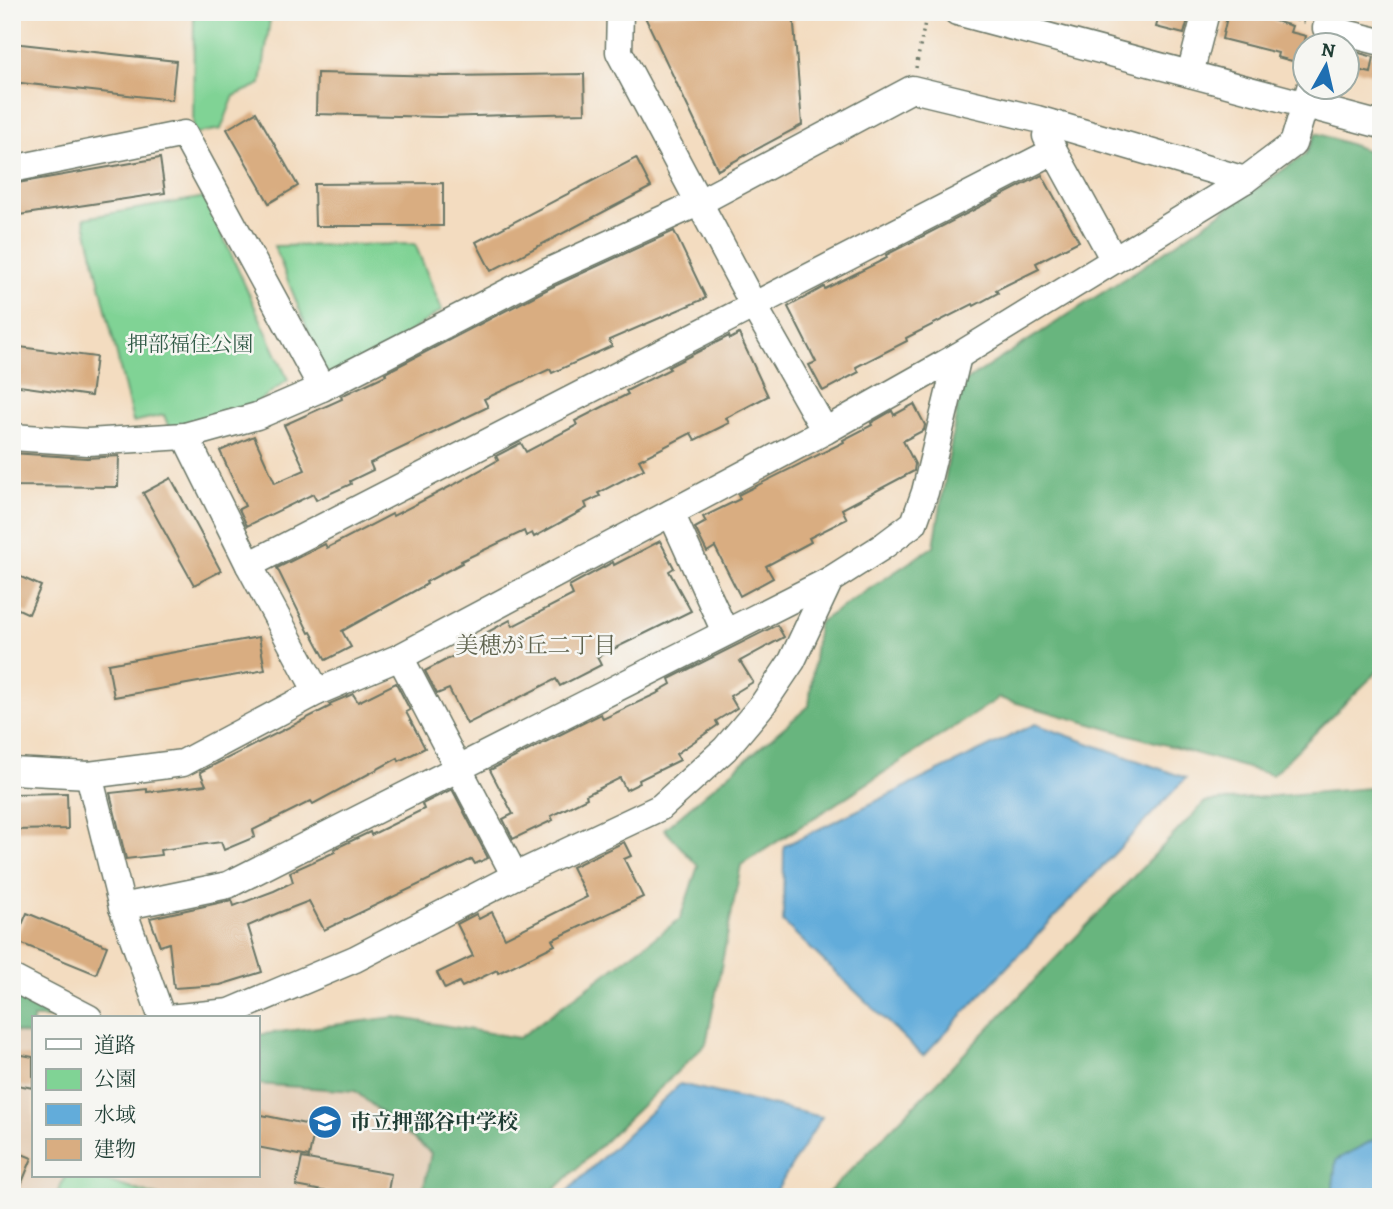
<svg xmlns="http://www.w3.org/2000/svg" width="1393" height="1209" font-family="Alegreya,'Noto Serif JP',serif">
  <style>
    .built { fill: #e3ccb4 }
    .green { fill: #80d395; stroke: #508864; stroke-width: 2 }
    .forest { fill: #68b57e; stroke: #447959; stroke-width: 2 }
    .water { fill: #62acda; stroke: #407487; stroke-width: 2 }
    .building { fill: #d9ad81 }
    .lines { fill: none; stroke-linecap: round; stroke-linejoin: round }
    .minor-casing { stroke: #697565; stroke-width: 29 }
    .path { stroke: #697565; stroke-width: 3.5; stroke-dasharray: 2 5; stroke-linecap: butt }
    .minor { stroke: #fff; stroke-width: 26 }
    .labels { text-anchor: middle; stroke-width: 5; stroke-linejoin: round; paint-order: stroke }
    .park-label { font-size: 21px; fill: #325b47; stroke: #f6f6f2 }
    .poi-label { font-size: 21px; font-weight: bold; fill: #1f3d34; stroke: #f6f6f2; text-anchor: start }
    .neighbourhood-label { font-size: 23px; fill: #60644f; stroke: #f6f6f2 }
  </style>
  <rect width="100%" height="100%" fill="#f6f6f2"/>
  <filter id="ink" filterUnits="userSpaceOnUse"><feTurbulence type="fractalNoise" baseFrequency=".0143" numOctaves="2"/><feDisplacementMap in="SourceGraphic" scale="14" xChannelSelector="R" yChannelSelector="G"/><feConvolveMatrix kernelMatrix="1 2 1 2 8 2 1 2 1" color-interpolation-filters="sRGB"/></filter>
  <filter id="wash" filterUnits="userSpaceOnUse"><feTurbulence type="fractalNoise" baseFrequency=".00686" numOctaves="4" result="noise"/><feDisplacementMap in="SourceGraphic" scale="28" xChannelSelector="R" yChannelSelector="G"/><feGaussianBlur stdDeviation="1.57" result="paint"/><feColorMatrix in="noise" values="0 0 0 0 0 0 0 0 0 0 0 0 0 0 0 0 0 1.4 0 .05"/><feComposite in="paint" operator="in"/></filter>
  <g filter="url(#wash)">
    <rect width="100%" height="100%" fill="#f3dcc0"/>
    <path class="built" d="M12 1031 33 1036V1176H257V1084L355 1091 431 1153 422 1197H12Z"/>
    <g class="green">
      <path d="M194 12H271L261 84 234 96 221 129 193 134Z"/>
      <path d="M205 197 288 380 247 410 169 428 164 415 133 422 84 218Z"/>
      <path d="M415 244 442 310 389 346 327 378 274 246Z"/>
      <path d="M65 1176H88L160 1197H56Z"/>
    </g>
    <g class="forest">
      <path d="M1316 133 1381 155V668L1272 775 999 698 741 865 706 1044 547 1197H422L431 1153 355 1091 257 1084V1035L395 1017 519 1038 680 919 698 866 664 829 809 706 818 623 934 546 961 384 1139 269 1306 154Z"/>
      <path d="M1381 787V1136L1336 1160 1332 1197H824L942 1077 1205 802Z"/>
      <path d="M12 989 72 1018H33V1036L12 1031Z"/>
    </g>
    <g class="water">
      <path d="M1035 724 1186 778 923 1056 783 922 784 846Z"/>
      <path d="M680 1084 822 1117 772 1197H561Z"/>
      <path d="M1381 1136V1197H1332L1336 1160Z"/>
    </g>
    <g id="blocks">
      <g class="building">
        <path d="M708 12H793L802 125 718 170 644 15Z"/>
        <path d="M1160 12H1190L1184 34 1156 27Z"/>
        <path d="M1232 12H1244L1292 26 1290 32 1306 36 1300 63 1277 57 1278 53 1222 39 1227 17 1231 18Z"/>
        <path d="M12 43 176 61 172 100 12 82Z"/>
        <path d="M1348 50 1374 57 1371 73 1348 68Z"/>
        <path d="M317 73 445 76 584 74 585 113 439 117 316 114Z"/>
        <path d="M256 112 298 186 269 203 227 129Z"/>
        <path d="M160 158 165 193 12 216V184Z"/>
        <path d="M636 158 651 187 491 271 476 242Z"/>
        <path d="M1042 175 1079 241 1036 263 1039 269 996 290 998 293 974 306 973 304 906 338 907 341 856 367 859 372 823 391 809 365 816 362 788 307 824 287 825 289 887 258 886 255Z"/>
        <path d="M443 183V226H315L314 184Z"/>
        <path d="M674 231 706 298 609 340 612 346 552 373 550 369 484 399 488 407 370 463 373 470 350 481 351 484 316 500 313 494 247 526 239 509 245 506 220 451 254 436 275 483 305 470 284 425 342 399 341 396 386 375 385 373 550 288Z"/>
        <path d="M739 334 768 396 726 418 729 423 695 440 691 433 639 460 644 469 598 493 600 496 585 503 587 508 534 537 532 533 526 536 524 531 461 561 462 563 426 582 427 584 342 631 351 647 326 660 311 632 309 633 277 568 325 544 327 548 392 514 393 516 455 484 498 460 496 456 521 443 526 452 577 425 575 421 628 394 626 391 670 369 668 367 729 336 730 339Z"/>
        <path d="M12 346 96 357 91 396 12 385Z"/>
        <path d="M914 404 925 425 924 430 903 441 915 464 914 471 842 509 847 519 809 538 811 542 766 566 773 578 740 596 715 547 707 552 695 528 706 522 703 517 740 499 738 495 844 442 843 440 872 425 871 423 892 411 894 415Z"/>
        <path d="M12 453 87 458 119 456 118 487 12 486Z"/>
        <path d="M171 478 221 571 194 585 143 493Z"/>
        <path d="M660 541 674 568 669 571 691 611 597 657 601 665 560 686 556 679 467 724 449 689 437 694 425 671 486 639 484 634 510 620 513 626 573 595 569 586 613 562 614 565Z"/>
        <path d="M12 573 41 586 29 614 12 606Z"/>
        <path d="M777 625 784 637 740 661 753 682 730 696 737 708 716 721 718 725 676 754 680 760 639 780 640 783 626 790 620 778 586 795 587 798 551 816 553 820 513 839 503 819 513 814 490 770 601 714 603 719 660 692 659 691 671 684 669 679Z"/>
        <path d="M259 637 265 670 114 697 108 664Z"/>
        <path d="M396 683 410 710 406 712 425 748 399 761 398 758 313 804 311 801 253 830 255 837 224 850 221 842 160 850 161 855 126 859 110 793 147 789V792L206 785 200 772 331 706 329 704 353 694 358 702Z"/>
        <path d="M452 789 488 858 475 864 472 859 324 930 309 901 278 913 248 926 262 972 220 985 174 988 169 943 160 946 150 918 232 900 234 906 274 891 293 882 290 872 335 852 334 849 370 832 371 835 424 809 422 804Z"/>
        <path d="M67 793 68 829 12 830V794Z"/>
        <path d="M624 842 631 856 624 859 643 897 552 940 555 945 498 973 497 970 462 987 459 982 445 989 437 973 473 956 457 924 476 914 479 919 492 912 505 938 587 897 572 867Z"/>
        <path d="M27 913 107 946 96 974 15 941Z"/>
        <path d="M12 1053 33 1057V1088L12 1084Z"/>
        <path d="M257 1114 315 1126 309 1157 257 1147Z"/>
        <path d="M12 1150 32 1158 16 1197H12Z"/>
        <path d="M302 1158 391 1174 387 1197H355L296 1186Z"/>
      </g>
    </g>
  </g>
  <g filter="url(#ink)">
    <use href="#blocks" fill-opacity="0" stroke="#697565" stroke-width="2"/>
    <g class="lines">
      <g class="minor-casing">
        <g id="minor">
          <path d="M620 12 619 52 754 306 825 431"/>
          <path d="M957 12 1381 125"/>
          <path d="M1326 28 1381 42"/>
          <path d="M1190 74 1206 12"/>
          <path d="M1046 136 1114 260"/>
          <path d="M12 169 184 134 322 388"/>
          <path d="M185 436 249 565 317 692"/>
          <path d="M12 437 88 442 185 436 257 416 322 388 543 274 700 202 912 89 1037 119 1245 180"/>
          <path d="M671 513 725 632"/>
          <path d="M249 565 1054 151"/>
          <path d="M400 657 515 876"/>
          <path d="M12 771 89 775 183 763 317 692 400 657 825 431 958 356 1245 180 1293 144 1310 88"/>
          <path d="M89 775 122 907 162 1018"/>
          <path d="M122 907 228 885 830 580"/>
          <path d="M12 978 89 1018"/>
          <path d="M168 1018 230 1012 355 959 515 876 661 807 725 749 763 704 792 661 830 580 882 547 914 523 925 492 958 356"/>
        </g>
      </g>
      <g class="path">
        <path d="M1269 12 1304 22"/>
        <path d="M916 68 925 22"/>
      </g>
      <use href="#minor" class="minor"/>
    </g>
  </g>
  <defs>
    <g id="school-disc" transform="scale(1.75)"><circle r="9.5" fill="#1f6fb2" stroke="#f6f6f2"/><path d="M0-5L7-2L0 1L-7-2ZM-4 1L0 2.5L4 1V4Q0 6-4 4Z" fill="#fff"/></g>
  </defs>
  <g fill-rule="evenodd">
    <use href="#school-disc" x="325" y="1122"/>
  </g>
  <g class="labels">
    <g class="park-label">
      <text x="190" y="351">押部福住公園</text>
    </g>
    <g class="poi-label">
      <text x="350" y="1129">市立押部谷中学校</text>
    </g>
    <g class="neighbourhood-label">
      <text x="536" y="653">美穂が丘二丁目</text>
    </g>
  </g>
  <rect width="1393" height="1209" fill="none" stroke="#f6f6f2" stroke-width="42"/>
  <rect x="32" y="1016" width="228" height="161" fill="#f6f6f2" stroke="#a0aca6" stroke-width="2"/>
  <rect x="46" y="1039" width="35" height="10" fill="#ffffff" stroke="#a0aca6" stroke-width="2"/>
  <text x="94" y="1052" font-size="21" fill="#1f3d34">道路</text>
  <rect x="46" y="1069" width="35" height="21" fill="#80d395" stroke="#a0aca6" stroke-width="2"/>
  <text x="94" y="1086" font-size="21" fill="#1f3d34">公園</text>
  <rect x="46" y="1104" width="35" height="21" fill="#62acda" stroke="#a0aca6" stroke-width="2"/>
  <text x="94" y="1122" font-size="21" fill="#1f3d34">水域</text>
  <rect x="46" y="1139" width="35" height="21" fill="#d9ad81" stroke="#a0aca6" stroke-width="2"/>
  <text x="94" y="1156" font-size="21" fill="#1f3d34">建物</text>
  <g transform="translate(1326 66) rotate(8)"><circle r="33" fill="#f6f6f2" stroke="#a0aca6" stroke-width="2"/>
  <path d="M0-5L12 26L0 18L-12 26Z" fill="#1f6fb2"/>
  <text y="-10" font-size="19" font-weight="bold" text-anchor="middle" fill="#1f3d34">N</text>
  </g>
</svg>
